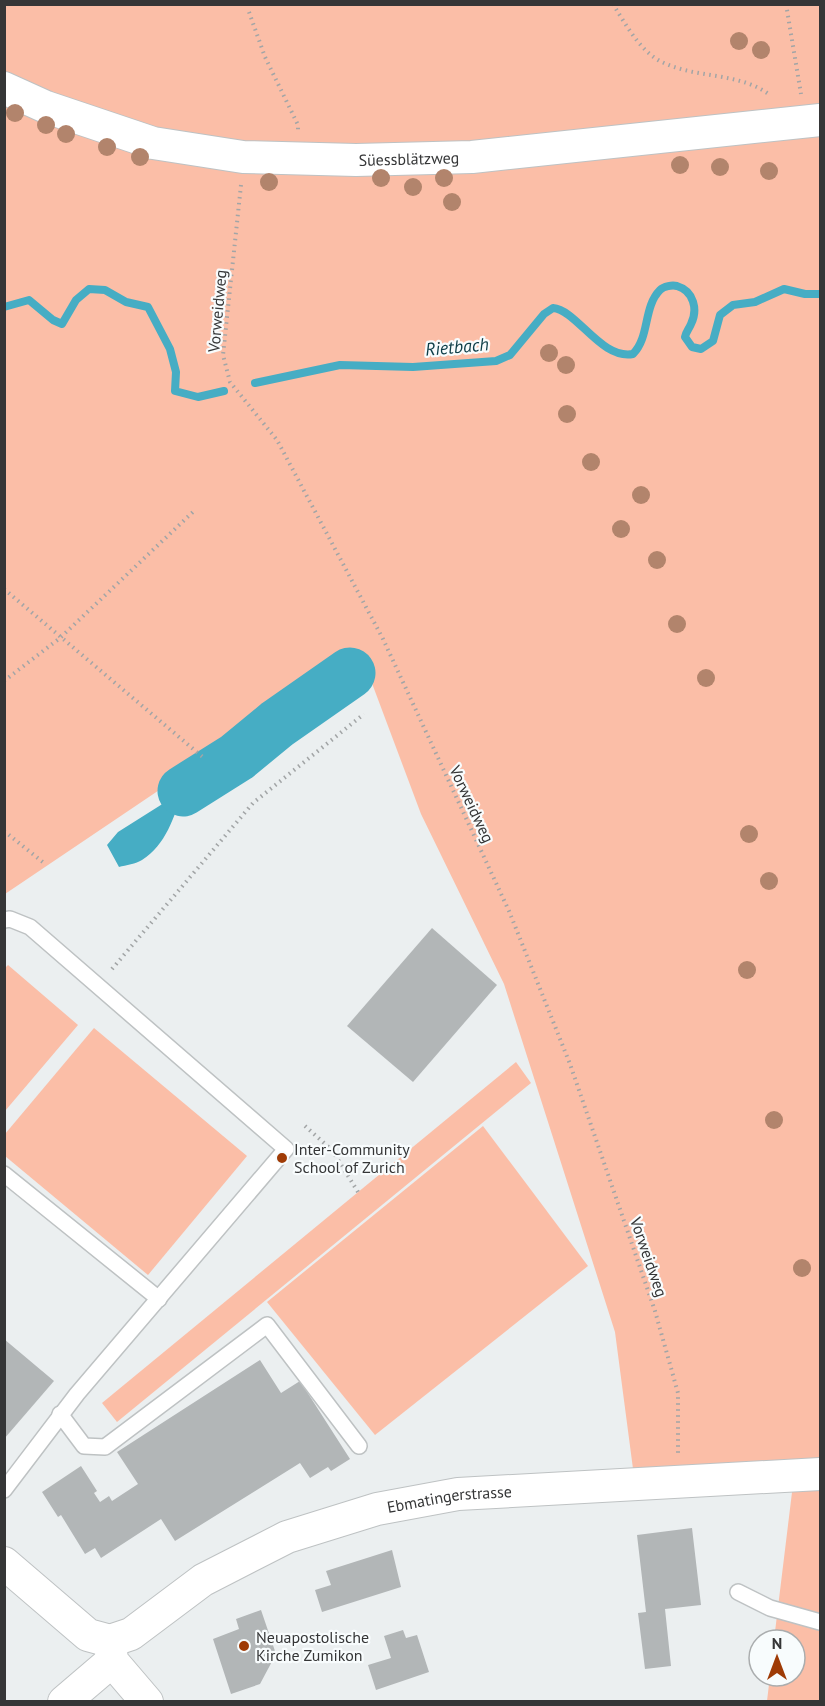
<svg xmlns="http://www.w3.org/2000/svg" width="825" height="1706" font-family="'PT Sans',sans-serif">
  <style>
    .green { fill: #fbbea7 }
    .water { fill: #46adc4 }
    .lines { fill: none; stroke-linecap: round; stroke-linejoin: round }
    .stream { stroke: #46adc4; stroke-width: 8 }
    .river { stroke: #46adc4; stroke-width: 51 }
    .building { fill: #b2b6b7 }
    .lane-casing { stroke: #bec2c3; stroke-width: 18 }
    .street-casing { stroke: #bec2c3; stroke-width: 34 }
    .path { stroke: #a2a5a6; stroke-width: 4; stroke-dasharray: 1.5 4.5; stroke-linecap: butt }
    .lane { stroke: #fff; stroke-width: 15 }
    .street { stroke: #fff; stroke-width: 32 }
    .tree { fill: #b2846c }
    .poi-dot { fill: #9f3b06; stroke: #f8fcfd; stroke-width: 2 }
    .labels { text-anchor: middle; stroke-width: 4.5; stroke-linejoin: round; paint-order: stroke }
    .street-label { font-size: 16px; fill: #353637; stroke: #f8fcfd }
    .poi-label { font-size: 16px; fill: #353637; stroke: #f8fcfd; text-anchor: start }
    .water-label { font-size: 18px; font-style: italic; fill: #0d3d47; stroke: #f8fcfd }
  </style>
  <rect width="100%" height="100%" fill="#ebeff0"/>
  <g class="green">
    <path d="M5 5H820V1701H767L770 1676H795V1640H774L794 1476 635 1484 615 1332 504 984 421 814 361 654 5 894Z"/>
    <path d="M8 965 78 1025 5 1111 4 969Z"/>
    <path d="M94 1028 247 1156 148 1275 5 1156V1134Z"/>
    <path d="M516 1062 531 1083 117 1422 102 1403Z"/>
    <path d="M483 1126 588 1266 375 1435 267 1302Z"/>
  </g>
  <path class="water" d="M183 791C174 817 166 845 142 860 136 864 126 865 119 867L107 845 118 832Z"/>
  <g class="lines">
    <g class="stream">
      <path d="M4 307 29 300 53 320 62 324 76 300 89 289 105 290 126 302 148 307 170 349 176 372 175 391 198 397 224 391"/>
      <path d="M255 383 340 365 413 367 496 361 510 355 544 314 553 308C577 310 601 360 633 354 650 337 643 307 660 290 664 286 672 285 677 286 694 291 698 310 691 324 689 329 686 332 685 337L692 347 701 349 713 341 720 315 733 305 755 302 784 289 805 294H820"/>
    </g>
    <path class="river" d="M183 791 237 757 277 724 350 673"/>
  </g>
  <g class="building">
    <path d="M432 928 497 985 413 1082 347 1026Z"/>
    <path d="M4 1339 54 1381 4 1439Z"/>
    <path d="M260 1360 281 1393 300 1381 350 1459 331 1471 328 1467 310 1478 300 1463 175 1541 161 1519 101 1558 95 1548 85 1554 61 1515 58 1517 42 1492 81 1466 97 1491 94 1493 100 1502 109 1496 112 1501 138 1484 117 1452Z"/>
    <path d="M692 1528 701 1605 665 1609 671 1666 645 1669 638 1613 646 1612 637 1535Z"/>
    <path d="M392 1550 401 1587 322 1612 315 1590 331 1585 326 1571Z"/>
    <path d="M261 1610 276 1654 260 1684 231 1694 213 1639 239 1629 236 1619Z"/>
    <path d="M403 1630 406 1638 417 1635 429 1672 376 1690 368 1665 391 1658 384 1636Z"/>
  </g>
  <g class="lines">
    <g class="lane-casing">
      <g id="lane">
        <path d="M4 920 10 919 30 927 286 1149 77 1394 4 1490"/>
        <path d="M4 1174 159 1299"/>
        <path d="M60 1414 84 1446 105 1447 267 1325 359 1446"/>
        <path d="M738 1592 770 1608 820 1622"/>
      </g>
    </g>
    <g class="street-casing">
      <g id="street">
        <path id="s1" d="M4 88 46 107 153 143 243 157 356 160 472 157 820 120"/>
        <path d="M4 1563 88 1635 110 1641"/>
        <path id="s2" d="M110 1641 131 1634 203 1580 287 1537 377 1509 458 1494 820 1474"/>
        <path d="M110 1641 112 1661 147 1702"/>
        <path d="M64 1702 112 1661"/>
      </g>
    </g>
    <g class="path">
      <path d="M613 4C626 25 641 53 664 63 699 79 739 72 770 95"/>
      <path d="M786 4 801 94"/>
      <path d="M249 12 265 57 298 125V131"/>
      <path d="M241 185 223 355 230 382 277 440 383 639 509 911 570 1064 655 1311 678 1393V1453"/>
      <path d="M4 589 205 759"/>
      <path d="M4 681 60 638 195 510"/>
      <path d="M4 831 44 863"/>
      <path d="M112 969 253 803 364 714"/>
      <path d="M305 1126 332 1150 358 1192"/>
    </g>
    <use href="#lane" class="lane"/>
    <use href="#street" class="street"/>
  </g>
  <g class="tree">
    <circle cx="739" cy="41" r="9"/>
    <circle cx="761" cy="50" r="9"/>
    <circle cx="15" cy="113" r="9"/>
    <circle cx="46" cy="125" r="9"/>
    <circle cx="66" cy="134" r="9"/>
    <circle cx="107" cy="147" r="9"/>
    <circle cx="140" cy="157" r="9"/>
    <circle cx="680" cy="165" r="9"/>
    <circle cx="720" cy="167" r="9"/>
    <circle cx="769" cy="171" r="9"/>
    <circle cx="381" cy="178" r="9"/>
    <circle cx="444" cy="178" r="9"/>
    <circle cx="269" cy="182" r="9"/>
    <circle cx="413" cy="187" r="9"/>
    <circle cx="452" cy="202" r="9"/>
    <circle cx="549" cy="353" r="9"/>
    <circle cx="566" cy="365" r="9"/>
    <circle cx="567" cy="414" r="9"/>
    <circle cx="591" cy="462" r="9"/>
    <circle cx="641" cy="495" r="9"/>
    <circle cx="621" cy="529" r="9"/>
    <circle cx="657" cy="560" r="9"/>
    <circle cx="677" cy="624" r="9"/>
    <circle cx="706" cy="678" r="9"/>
    <circle cx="749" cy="834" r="9"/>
    <circle cx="769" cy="881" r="9"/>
    <circle cx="747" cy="970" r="9"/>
    <circle cx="774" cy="1120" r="9"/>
    <circle cx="802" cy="1268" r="9"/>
  </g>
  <g class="poi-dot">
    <circle cx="282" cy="1158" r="6"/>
    <circle cx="244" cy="1646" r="6"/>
  </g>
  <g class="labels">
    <g class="street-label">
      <text dy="6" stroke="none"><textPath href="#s1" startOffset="416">Süessblätzweg</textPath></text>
      <text transform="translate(217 311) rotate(-85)" y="6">Vorweidweg</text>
      <text transform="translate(472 804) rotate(65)" y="6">Vorweidweg</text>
      <text transform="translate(649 1257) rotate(71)" y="6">Vorweidweg</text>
      <text dy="6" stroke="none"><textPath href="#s2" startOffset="374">Ebmatingerstrasse</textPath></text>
    </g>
    <g class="poi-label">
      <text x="294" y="1155">Inter-Community<tspan x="294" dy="18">School of Zurich</tspan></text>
      <text x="256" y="1643">Neuapostolische<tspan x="256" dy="18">Kirche Zumikon</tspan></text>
    </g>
    <g class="water-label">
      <text transform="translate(457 347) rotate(-5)" y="6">Rietbach</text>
    </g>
  </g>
  <rect width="825" height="1706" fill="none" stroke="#353637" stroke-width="12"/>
  <g transform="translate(777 1658)"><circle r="28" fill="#f8fcfd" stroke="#aaadae" stroke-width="1.5"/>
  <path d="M0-4.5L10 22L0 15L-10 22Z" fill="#9f3b06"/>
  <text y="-9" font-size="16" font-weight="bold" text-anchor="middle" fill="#353637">N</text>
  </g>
</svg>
